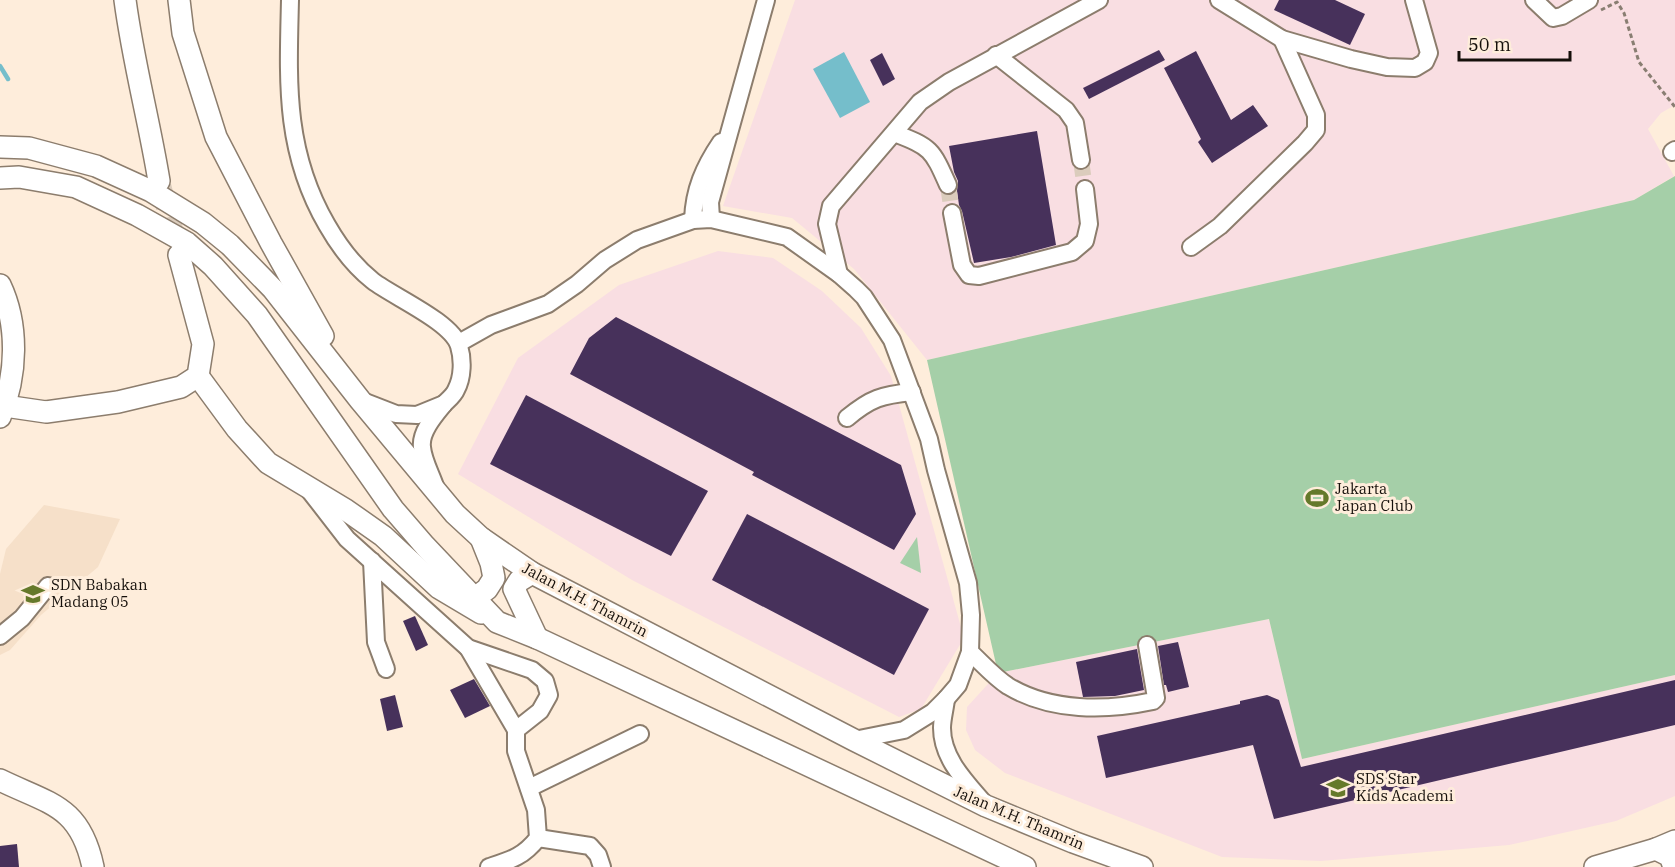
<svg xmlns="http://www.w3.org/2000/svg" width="1675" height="867" font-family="'IBM Plex Serif',serif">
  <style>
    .commercial { fill: #f9dee2 }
    .built { fill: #f6e0c9 }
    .green { fill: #a5cfa8 }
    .water { fill: #75becb }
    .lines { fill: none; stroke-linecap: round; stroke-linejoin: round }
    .stream { stroke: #75becb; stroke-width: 4.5 }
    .building { fill: #47315b }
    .minor-tunnel { stroke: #dbccbc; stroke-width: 16; stroke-dasharray: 16 8; stroke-linecap: butt }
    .major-tunnel { stroke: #dbccbc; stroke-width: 21; stroke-dasharray: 21 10; stroke-linecap: butt }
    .minor-casing { stroke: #8c7d6d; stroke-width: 20 }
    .major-casing { stroke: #8c7d6d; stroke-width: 24 }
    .path { stroke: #897e72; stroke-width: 3; stroke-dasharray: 4.5 3; stroke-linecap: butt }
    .minor { stroke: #fff; stroke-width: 16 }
    .major { stroke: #fff; stroke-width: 21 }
    .labels { text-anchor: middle; stroke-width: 6; stroke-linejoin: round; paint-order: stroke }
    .poi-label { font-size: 15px; fill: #150f0a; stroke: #feeddb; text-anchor: start }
    .street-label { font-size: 15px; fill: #150f0a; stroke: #feeddb }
  </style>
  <rect width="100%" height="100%" fill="#feeddb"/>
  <g class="commercial">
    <path d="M795 0H1675V105L1661 113 1648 129 1674 176 1634 200 927 360 854 269 792 218 723 206Z"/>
    <path d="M718 251 773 258 822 291 861 328 891 376 964 638 921 709 899 717 632 580 458 474 518 358 619 285Z"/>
    <path d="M1269 619 1302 759 1675 675V796L1616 821 1509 845 1321 861 1222 857 1005 773 975 750 966 730 967 707 998 673Z"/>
  </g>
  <path class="built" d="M44 505 120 519 98 567 41 615 10 650 0 655V574L6 549Z"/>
  <g class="green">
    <path d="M1675 176V675L1302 759 1269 619 998 673 927 360 1634 200Z"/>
    <path d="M917 537 921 573 900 563Z"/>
  </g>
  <path class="water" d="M844 52 870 102 840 118 813 69Z"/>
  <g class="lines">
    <path class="stream" d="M0 66 8 79"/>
  </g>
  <g class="building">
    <path d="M1279 0H1335L1365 14 1350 45 1274 10Z"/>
    <path d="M1159 50 1165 60 1089 99 1083 88Z"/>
    <path d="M1196 51 1231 120 1253 105 1268 126 1212 163 1198 142 1201 139 1164 68Z"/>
    <path d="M882 53 895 79 883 86 870 60Z"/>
    <path d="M1037 131 1056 245 1011 257 974 263 962 211 959 205 957 191 958 181 954 172 949 146Z"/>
    <path d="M616 317 901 465 916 514 894 550 752 475 754 472 570 374 589 338Z"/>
    <path d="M526 395 708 491 671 556 490 464Z"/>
    <path d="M747 514 929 609 894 675 712 580Z"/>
    <path d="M415 616 428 645 416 651 403 621Z"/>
    <path d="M1178 642 1189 687 1168 692 1166 685H1164L1158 646Z"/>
    <path d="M1137 649 1144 690 1115 696 1083 697 1076 662Z"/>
    <path d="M474 679 490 706 465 718 450 690Z"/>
    <path d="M1675 680V725L1274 819 1253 745 1106 778 1097 736 1240 704V701L1267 695 1279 700 1301 767Z"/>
    <path d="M395 695 403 727 387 731 380 699Z"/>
    <path d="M17 844 19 867H0V846Z"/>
  </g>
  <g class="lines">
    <g class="minor-tunnel">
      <path d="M1081 160 1085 189"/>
      <path d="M948 185 952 213"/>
    </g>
    <path class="major-tunnel" d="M161 187 178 250"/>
    <g class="minor-casing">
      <g id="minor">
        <path d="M290 0C288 82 284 151 327 225 339 246 354 266 373 281 394 297 452 322 459 346 463 359 463 377 456 390 454 395 448 400 444 404 435 415 420 432 422 447 423 460 431 474 435 486"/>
        <path d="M1219 0 1282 39 1351 59 1387 67 1415 68 1425 62 1429 53 1414 0"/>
        <path d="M1534 0 1553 18 1562 16 1589 0"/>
        <path d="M996 55 1066 110 1075 123 1081 160"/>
        <path d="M894 133C931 147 932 149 948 185"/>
        <path d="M1672 152 1675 150"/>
        <path d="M952 213 962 265 969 275 979 276 1072 252 1085 241 1089 224 1085 189"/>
        <path d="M711 219 710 202 766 0"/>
        <path d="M693 220C694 190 704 167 721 142"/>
        <path d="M1191 247 1220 226 1305 143 1316 130V115L1282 39"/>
        <path d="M839 274 827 224 831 206 920 102 949 82 1099 0"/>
        <path d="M459 343 491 325 548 304 577 284 605 260 637 240 693 220 711 219 787 237 839 274 856 289 864 297 892 340 929 439 936 470 968 583 971 615 970 652 958 685 946 699 933 712 904 730 854 740"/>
        <path d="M360 400 396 414 417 415 444 404"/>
        <path d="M847 418C871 398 882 395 912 392"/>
        <path d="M309 490 347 539 468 648 532 670 545 681 549 695 540 711 516 730V751L536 810 538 838C523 857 511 860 489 867"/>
        <path d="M372 561 376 642 386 669"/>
        <path d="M0 636 22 618 48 586"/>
        <path d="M468 648 516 730"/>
        <path d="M970 652C982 663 994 677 1008 686 1051 712 1106 711 1153 701L1156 698 1147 645"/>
        <path d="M946 699C945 709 942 719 942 728 942 758 965 781 983 802"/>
        <path d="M529 788 640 734"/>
        <path d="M538 838 590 846 598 855 602 867"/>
      </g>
    </g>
    <g class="major-casing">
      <g id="major">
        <path d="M125 0C133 61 149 120 159 181"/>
        <path d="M179 0 183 33 216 137 271 243 323 336"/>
        <path d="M0 147 29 148 96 166 151 191 203 223 230 245 273 289 360 400 455 514 481 538 532 573 854 740 986 806 1073 842 1142 867"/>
        <path d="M0 178 19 177 76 187 137 215 187 243 213 266 257 315 393 509 425 546 497 622 537 638 1025 867"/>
        <path d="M0 285C19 325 17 376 0 417"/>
        <path d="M198 376 237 429 268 463 346 510 383 536 439 588 481 613"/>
        <path d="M5 406 46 412 118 402 181 387 198 376 203 344 179 255"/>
        <path d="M532 573 519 581 514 589 537 638"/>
        <path d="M475 598 487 589 494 578 491 563 481 538"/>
        <path d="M0 780C49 804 80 805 93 867"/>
        <path d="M1656 849 1670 856 1674 867"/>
        <path d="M1595 867 1656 849 1675 841"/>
      </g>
    </g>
    <path class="path" d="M1601 10 1617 2 1624 13 1639 62 1675 107"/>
    <use href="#minor" class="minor"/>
    <use href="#major" class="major"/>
  </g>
  <defs>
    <g id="stadium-bare" transform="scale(1.8)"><path d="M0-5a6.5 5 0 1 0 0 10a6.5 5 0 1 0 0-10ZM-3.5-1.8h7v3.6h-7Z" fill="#65792a" stroke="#feeddb" stroke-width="2.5" paint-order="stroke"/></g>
    <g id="school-bare" transform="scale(1.8)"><path d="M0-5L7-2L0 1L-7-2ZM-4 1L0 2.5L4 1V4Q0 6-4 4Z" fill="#65792a" stroke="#feeddb" stroke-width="2.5" paint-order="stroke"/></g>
  </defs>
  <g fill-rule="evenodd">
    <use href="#stadium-bare" x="1317" y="498"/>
    <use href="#school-bare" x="33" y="594"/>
    <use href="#school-bare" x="1338" y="788"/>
  </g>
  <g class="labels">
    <g class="poi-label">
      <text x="1335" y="494">Jakarta<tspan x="1335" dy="17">Japan Club</tspan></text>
      <text x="51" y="590">SDN Babakan<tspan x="51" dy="17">Madang 05</tspan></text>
      <text x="1356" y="784">SDS Star<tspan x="1356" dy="17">Kids Academi</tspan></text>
    </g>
    <g class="street-label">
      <text transform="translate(585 600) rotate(28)" y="5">Jalan M.H. Thamrin</text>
      <text transform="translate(1019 818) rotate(23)" y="5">Jalan M.H. Thamrin</text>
    </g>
  </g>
  <path d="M1459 51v9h111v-9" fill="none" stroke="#150f0a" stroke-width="3"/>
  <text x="1468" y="51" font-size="18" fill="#150f0a" stroke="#feeddb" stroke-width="4.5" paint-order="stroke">50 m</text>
</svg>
